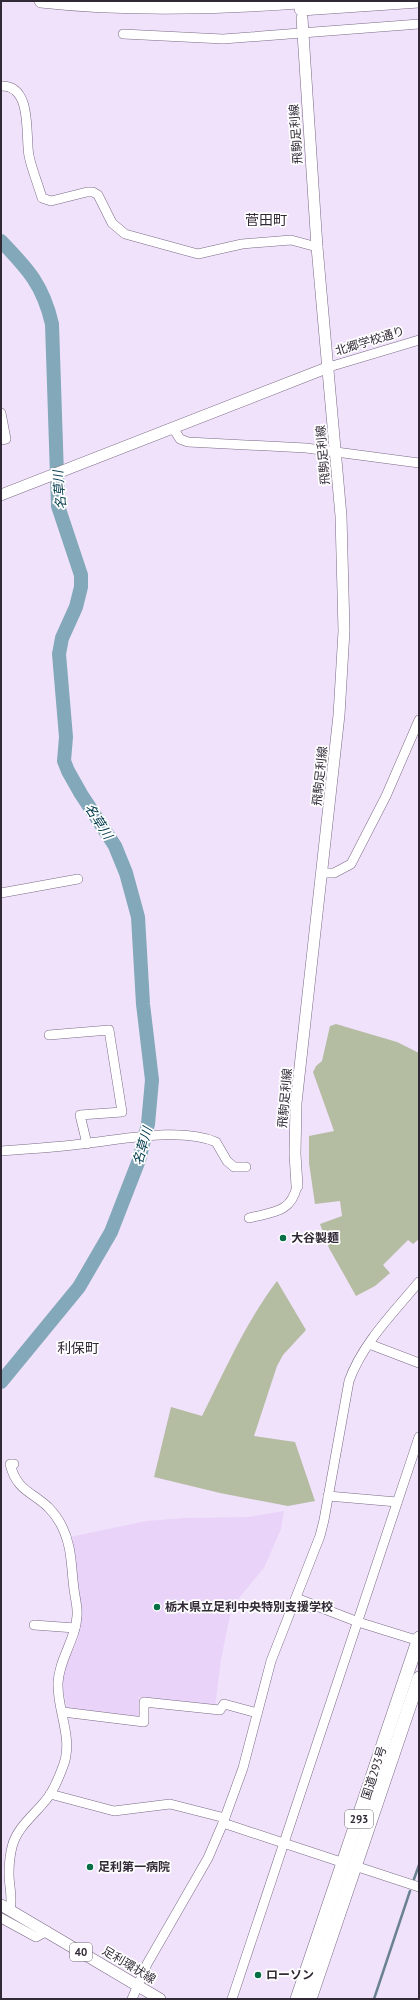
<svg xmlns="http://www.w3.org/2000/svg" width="420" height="2000" font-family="'PT Sans','Noto Sans JP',sans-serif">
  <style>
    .built { fill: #e9d3f8 }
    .green { fill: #b4bca1 }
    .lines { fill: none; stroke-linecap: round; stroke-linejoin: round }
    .stream { stroke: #6a8292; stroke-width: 2.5 }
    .river { stroke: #82a8b9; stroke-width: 14 }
    .minor-casing { stroke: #7a6a85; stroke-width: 10 }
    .major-casing { stroke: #7a6a85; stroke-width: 12 }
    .highway-casing { stroke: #7a6a85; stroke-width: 14 }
    .minor { stroke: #fff; stroke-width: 9 }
    .major { stroke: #fff; stroke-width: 11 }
    .highway { stroke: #fff; stroke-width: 13 }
    .poi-dot { fill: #066f46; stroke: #fff; stroke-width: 1.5 }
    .labels { text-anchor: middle; stroke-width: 3.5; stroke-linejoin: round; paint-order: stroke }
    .shield { fill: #fff; stroke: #6f6a72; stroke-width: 1 }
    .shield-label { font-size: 11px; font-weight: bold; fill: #312a36 }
    .street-label { font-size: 12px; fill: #312a36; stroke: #fff }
    .poi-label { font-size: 12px; font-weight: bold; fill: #312a36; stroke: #fff; text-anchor: start }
    .water-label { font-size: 13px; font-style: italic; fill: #023b4e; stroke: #fff }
    .quarter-label { font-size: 14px; fill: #312a36; stroke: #fff }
  </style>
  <rect width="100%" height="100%" fill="#f1e2fb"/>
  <path class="built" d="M284 1511 281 1529 264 1568 239 1598 230 1616 221 1659 215 1707 139 1697V1717L67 1708 62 1683 65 1669 78 1638 81 1621 73 1554 70 1537 146 1521 185 1518 248 1517Z"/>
  <g class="green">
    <path d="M336 1024 397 1042 419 1053V1239L413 1244 408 1240 383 1265 390 1273 375 1286 356 1296 329 1248 320 1224 342 1216 340 1201 315 1204 309 1163V1136L334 1131 313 1072 316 1066 322 1061 330 1026Z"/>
    <path d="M277 1281 306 1330 283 1355 277 1366 254 1436 295 1442 315 1501 288 1506 220 1493 154 1477 171 1407 202 1416C225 1370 246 1322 277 1281Z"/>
  </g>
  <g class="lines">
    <g class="stream">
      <path d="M414 1879 419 1865"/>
      <path d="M374 1999 410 1891"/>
    </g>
    <path class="river" d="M1 241C28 269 43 285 52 324L58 506 81 575V587L76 607 62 638 59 654 66 737 64 761 68 771 81 794 115 846 126 873 138 917 143 1004 152 1080 148 1124 139 1160 111 1232 79 1287 1 1382"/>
    <g class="minor-casing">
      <g id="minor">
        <path d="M123 34 223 39 419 24"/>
        <path d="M1 86C33 85 25 135 29 156 32 170 38 184 42 198L51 201 87 192H93L98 195 112 223 125 234 198 254 242 244 291 240 317 247"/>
        <path d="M329 367 419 340"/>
        <path d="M1 413 6 439 1 440"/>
        <path d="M173 428 180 439 188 442 306 448 419 463"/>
        <path d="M323 873H334L351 864 386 796 419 720"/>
        <path d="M1 893 78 879"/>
        <path d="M49 1035 109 1030 122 1112 80 1115 87 1144"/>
        <path d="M1 1151C30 1149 60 1147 89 1143 125 1139 182 1127 216 1142L227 1161 234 1167H246"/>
        <path d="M249 1218C273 1212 291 1213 297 1186"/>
        <path d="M369 1344 419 1363"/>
        <path d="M328 1496 397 1502"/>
        <path d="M296 1598 358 1622 419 1641"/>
        <path d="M34 1625 75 1628"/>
        <path d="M63 1712 144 1722V1702L220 1710 224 1704 257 1713"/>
        <path d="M50 1794 114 1811 170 1804 225 1818"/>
        <path d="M223 1823 344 1863"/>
        <path d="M355 1866 419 1887"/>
        <path d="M10 1910C13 1897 9 1886 9 1874 9 1865 10 1855 12 1847 17 1825 40 1811 51 1793 55 1786 59 1777 62 1769 75 1740 57 1712 58 1683 59 1659 76 1639 77 1616 78 1608 75 1598 74 1589 72 1575 72 1561 69 1547 66 1533 59 1518 48 1507 31 1491 17 1491 10 1464H14"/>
        <path d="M1 1918 36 1937 47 1931"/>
        <path d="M132 1999 147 1964 208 1858 223 1823 243 1768 271 1661 320 1536 324 1520 349 1381C362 1344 394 1312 419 1282"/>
        <path d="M232 1999 419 1437"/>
      </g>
    </g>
    <g class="major-casing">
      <g id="major">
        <path d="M1 495 329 367"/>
        <path d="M297 1186 295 1154 296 1103 339 715 344 631 341 516 317 247 302 18"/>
        <path d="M1 1905 160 1999"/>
      </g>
    </g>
    <g class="highway-casing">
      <g id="highway">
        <path d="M41 1C131 11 222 8 312 1"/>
        <path d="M301 9 419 1"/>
        <path d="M297 1999 419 1638"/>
        <path d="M310 1999 419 1678"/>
      </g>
    </g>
    <use href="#minor" class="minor"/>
    <use href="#major" class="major"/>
    <use href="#highway" class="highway"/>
  </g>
  <g class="poi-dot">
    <circle cx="283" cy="1238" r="4"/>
    <circle cx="157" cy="1607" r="4"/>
    <circle cx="90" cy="1867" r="4"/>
    <circle cx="258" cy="1975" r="4"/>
  </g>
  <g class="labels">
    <g class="shield">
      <rect x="345" y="1810" width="28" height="18" rx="3"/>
      <rect x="70" y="1943" width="22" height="18" rx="3"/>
    </g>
    <g class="shield-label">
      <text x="359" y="1823">293</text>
      <text x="81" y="1956">40</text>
    </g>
    <g class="street-label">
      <text transform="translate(296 134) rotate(-94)" y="4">飛駒足利線</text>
      <text transform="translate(370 341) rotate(-17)" y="4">北郷学校通り</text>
      <text transform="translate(323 455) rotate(-95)" y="4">飛駒足利線</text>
      <text transform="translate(320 776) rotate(-84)" y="4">飛駒足利線</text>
      <text transform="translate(285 1098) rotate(-85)" y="4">飛駒足利線</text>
      <text transform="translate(374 1773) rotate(-72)" y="4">国道293号</text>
      <text transform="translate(129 1965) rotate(31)" y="4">足利環状線</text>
    </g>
    <g class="poi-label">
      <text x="291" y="1242">大谷製麺</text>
      <text x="165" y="1611">栃木県立足利中央特別支援学校</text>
      <text x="98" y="1871">足利第一病院</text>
      <text x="266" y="1979">ローソン</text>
    </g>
    <g class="water-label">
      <text transform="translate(59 490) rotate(-95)" y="5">名草川</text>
      <text transform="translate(99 821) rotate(57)" y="5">名草川</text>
      <text transform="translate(142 1146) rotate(-74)" y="5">名草川</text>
    </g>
    <g class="quarter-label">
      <text x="266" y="225">菅田町</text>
      <text x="78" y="1353">利保町</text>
    </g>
  </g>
  <rect width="420" height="2000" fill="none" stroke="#312a36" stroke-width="4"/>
</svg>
